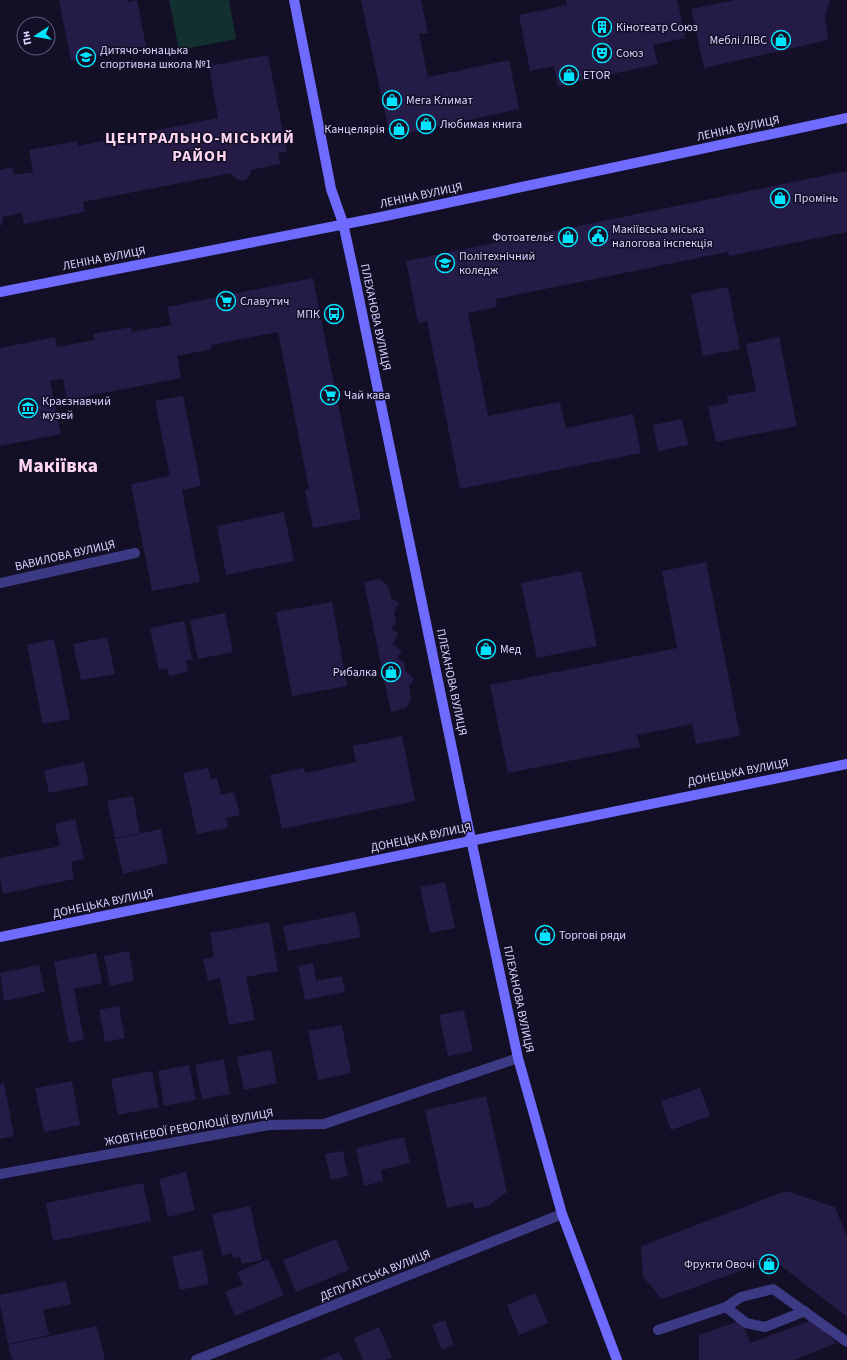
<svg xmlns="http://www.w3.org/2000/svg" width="847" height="1360" font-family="'Source Sans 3',sans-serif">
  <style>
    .green { fill: #12302f }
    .building { fill: #241b47 }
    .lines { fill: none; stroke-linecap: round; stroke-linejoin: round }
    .street { stroke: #3d3a85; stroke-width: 10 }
    .secondary { stroke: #6f6bff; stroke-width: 10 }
    .labels { text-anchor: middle; stroke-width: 3; stroke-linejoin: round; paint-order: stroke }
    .poi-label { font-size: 12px; fill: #d9d4ff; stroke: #130f26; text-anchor: start }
    .street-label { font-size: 12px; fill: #d9d4ff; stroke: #130f26 }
    .district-label { font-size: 16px; font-weight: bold; letter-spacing: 1px; fill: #ffd6f0; stroke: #130f26 }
    .town-label { font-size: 20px; font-weight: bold; fill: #ffd6f0; stroke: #130f26 }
  </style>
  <rect width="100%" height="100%" fill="#130f26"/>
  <path class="green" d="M169 0H229L236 39 179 50Z"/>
  <g class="building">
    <path d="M59 0H127L128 2 137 0 146 46 71 61Z"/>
    <path d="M361 0H421L428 33 419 34 428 77 509 60 519 109 390 137Z"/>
    <path d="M566 0H677L686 38 653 45 658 64 558 86 554 66 530 71 519 15 567 5Z"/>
    <path d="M734 0H830L825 17 828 40 704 68 691 9Z"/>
    <path d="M268 55 287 152 278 153 280 164 251 170 249 177 243 181 236 179 231 173 83 202 85 212 24 224 22 213 3 217 2 225H0V170L12 167 14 175 33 172 29 150 77 141 78 146 218 118 209 66Z"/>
    <path d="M847 171V232L729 256 728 252 496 299 497 307 468 313 488 416 560 402 566 428 633 414 641 453 460 489 427 321 418 323 406 261Z"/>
    <path d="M313 278 361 519 313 528 305 490 309 489 278 332 211 345 212 349 177 356 181 378 67 400 63 379 50 381 61 434 0 446V348L55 337 57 347 95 340 93 334 131 327 132 332 171 325 167 307Z"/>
    <path d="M728 287 740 349 703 356 691 294Z"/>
    <path d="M779 337 797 426 716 442 708 407 728 403 727 396 756 391 746 344Z"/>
    <path d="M183 396 201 486 182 490 200 582 152 591 131 484 170 476 155 401Z"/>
    <path d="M682 419 688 445 658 451 653 425Z"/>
    <path d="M284 512 294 561 226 575 217 526Z"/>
    <path d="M706 562 740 736 696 744 692 724 637 735 640 747 508 773 490 685 677 648 662 571Z"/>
    <path d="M581 571 597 646 537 658 521 583Z"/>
    <path d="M379 579 388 586 391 598 399 603 394 613 396 623 391 629 398 633 393 644 402 652 397 658 404 662 406 672 414 679 409 687 411 699 406 708 391 712 364 582Z"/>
    <path d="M332 602 347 686 292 696 276 612Z"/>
    <path d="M225 613 233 652 198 659 190 620Z"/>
    <path d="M184 621 192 659 186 661 188 672 169 676 167 668 159 670 150 628Z"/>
    <path d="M107 637 115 674 81 680 73 644Z"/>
    <path d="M54 639 70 719 43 724 27 645Z"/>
    <path d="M402 736 415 801 282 829 270 775 304 768 305 773 356 762 353 746Z"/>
    <path d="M84 762 89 785 49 793 44 770Z"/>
    <path d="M208 768 211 780 217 778 221 795 234 792 240 815 226 818 228 828 197 834 183 773Z"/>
    <path d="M133 796 140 833 115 838 107 801Z"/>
    <path d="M75 819 84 859 71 862 74 879 3 894 0 878V858L60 846 55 824Z"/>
    <path d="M161 829 168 863 123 874 115 839Z"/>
    <path d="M445 882 455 928 430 933 420 887Z"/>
    <path d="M355 912 361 937 288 951 283 926Z"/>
    <path d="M269 922 278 971 246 977 255 1020 229 1025 220 978 208 981 203 959 214 957 210 933Z"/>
    <path d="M129 951 134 981 110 986 104 956Z"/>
    <path d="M96 953 102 983 74 989 84 1040 69 1043 54 962Z"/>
    <path d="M313 963 316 981 342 976 345 992 305 1000 298 966Z"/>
    <path d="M39 965 45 992 4 1001 0 973Z"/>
    <path d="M119 1006 125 1038 105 1042 99 1010Z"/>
    <path d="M464 1010 473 1051 448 1056 439 1015Z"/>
    <path d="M342 1025 351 1073 318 1080 308 1031Z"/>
    <path d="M271 1050 277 1083 244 1090 237 1057Z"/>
    <path d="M224 1059 230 1094 202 1099 195 1065Z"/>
    <path d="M189 1065 196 1100 164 1106 158 1071Z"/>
    <path d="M152 1071 159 1107 118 1115 111 1079Z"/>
    <path d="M72 1081 80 1125 44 1132 35 1088Z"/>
    <path d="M4 1083 14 1136 0 1139V1084Z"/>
    <path d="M700 1088 710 1116 671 1130 661 1101Z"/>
    <path d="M486 1096 507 1192 488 1206 474 1209 473 1202 447 1208 425 1110Z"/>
    <path d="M404 1137 410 1163 381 1170 383 1181 364 1186 356 1148Z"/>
    <path d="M343 1151 348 1176 331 1180 325 1154Z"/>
    <path d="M186 1172 195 1210 168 1217 159 1179Z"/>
    <path d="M143 1183 151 1221 53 1241 46 1203Z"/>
    <path d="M786 1191 835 1207 847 1237V1317L780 1265 760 1264 662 1299 643 1277 641 1246Z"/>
    <path d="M250 1206 262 1260 242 1264 240 1257 233 1259 232 1253 222 1256 212 1214Z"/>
    <path d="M336 1239 349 1270 296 1292 283 1260Z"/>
    <path d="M202 1250 209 1284 180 1290 172 1256Z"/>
    <path d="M268 1259 284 1295 235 1316 225 1292 243 1285 237 1272Z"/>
    <path d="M66 1281 71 1304 43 1310 49 1335 8 1344 0 1304V1295Z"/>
    <path d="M535 1293 548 1323 519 1335 507 1305Z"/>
    <path d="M445 1320 454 1345 442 1350 432 1325Z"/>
    <path d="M741 1320 750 1343 813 1320 836 1343 794 1360H699V1335Z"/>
    <path d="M97 1326 105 1360H12L8 1345Z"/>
    <path d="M379 1327 392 1357 385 1360H363L354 1338Z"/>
    <path d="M339 1352 343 1360H320Z"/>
  </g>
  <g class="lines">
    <g class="street">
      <path d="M0 583 135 553"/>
      <path d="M0 1174 269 1125 324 1124 518 1058"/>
      <path d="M726 1307 746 1323 765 1327 805 1311"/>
      <path d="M658 1330 726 1307 741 1297 773 1289 847 1342"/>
      <path d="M196 1360 562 1214"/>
    </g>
    <g class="secondary">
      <path d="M294 0 328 173 331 189 343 223 353 269 463 802 518 1058 562 1214 617 1360"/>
      <path d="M0 292 376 218 847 118"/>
      <path d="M0 937 847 764"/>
    </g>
  </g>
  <defs>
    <g id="building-ring" transform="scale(1)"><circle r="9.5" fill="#130f26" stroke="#00e5ff" stroke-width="1.5"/><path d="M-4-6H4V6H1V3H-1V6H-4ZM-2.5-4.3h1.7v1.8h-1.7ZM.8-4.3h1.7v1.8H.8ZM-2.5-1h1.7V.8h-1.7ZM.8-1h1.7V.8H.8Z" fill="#00e5ff"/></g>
    <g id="shop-ring" transform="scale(1)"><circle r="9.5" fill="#130f26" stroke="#00e5ff" stroke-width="1.5"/><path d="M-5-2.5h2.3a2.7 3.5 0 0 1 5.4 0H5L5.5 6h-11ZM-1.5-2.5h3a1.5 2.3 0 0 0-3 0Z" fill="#00e5ff"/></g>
    <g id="theatre-ring" transform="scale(1)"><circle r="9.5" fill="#130f26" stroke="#00e5ff" stroke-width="1.5"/><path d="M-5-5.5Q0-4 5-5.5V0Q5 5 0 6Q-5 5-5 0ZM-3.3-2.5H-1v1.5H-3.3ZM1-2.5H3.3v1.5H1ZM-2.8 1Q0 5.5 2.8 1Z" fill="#00e5ff"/></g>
    <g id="school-ring" transform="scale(1)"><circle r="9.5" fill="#130f26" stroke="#00e5ff" stroke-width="1.5"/><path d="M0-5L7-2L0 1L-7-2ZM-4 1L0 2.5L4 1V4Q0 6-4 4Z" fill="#00e5ff"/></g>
    <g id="civic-ring" transform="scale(1)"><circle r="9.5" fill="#130f26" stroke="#00e5ff" stroke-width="1.5"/><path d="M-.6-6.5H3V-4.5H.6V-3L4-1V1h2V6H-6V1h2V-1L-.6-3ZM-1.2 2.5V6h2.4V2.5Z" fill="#00e5ff"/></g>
    <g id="university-ring" transform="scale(1)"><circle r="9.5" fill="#130f26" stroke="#00e5ff" stroke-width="1.5"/><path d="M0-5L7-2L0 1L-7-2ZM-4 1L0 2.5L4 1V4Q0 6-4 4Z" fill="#00e5ff"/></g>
    <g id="supermarket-ring" transform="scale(1)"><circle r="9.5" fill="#130f26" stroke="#00e5ff" stroke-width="1.5"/><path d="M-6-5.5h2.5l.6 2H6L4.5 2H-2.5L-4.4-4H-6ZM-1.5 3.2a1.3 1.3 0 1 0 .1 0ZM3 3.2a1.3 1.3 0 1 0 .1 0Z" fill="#00e5ff"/></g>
    <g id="bus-ring" transform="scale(1)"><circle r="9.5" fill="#130f26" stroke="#00e5ff" stroke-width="1.5"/><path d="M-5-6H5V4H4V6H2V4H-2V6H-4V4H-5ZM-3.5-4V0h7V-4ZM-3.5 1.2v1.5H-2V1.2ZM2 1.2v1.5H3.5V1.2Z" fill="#00e5ff"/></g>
    <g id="museum-ring" transform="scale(1)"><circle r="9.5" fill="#130f26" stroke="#00e5ff" stroke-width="1.5"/><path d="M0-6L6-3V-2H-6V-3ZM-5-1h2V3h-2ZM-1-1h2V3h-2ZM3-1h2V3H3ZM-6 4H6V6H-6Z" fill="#00e5ff"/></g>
  </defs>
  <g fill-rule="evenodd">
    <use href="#building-ring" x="602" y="27"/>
    <use href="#shop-ring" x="781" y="40"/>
    <use href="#theatre-ring" x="602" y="53"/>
    <use href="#school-ring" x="86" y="57"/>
    <use href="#shop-ring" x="569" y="75"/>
    <use href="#shop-ring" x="392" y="100"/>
    <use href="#shop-ring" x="426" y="124"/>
    <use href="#shop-ring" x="399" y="129"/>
    <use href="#shop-ring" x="780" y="198"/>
    <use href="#civic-ring" x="598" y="236"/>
    <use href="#shop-ring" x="568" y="237"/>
    <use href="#university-ring" x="445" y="263"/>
    <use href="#supermarket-ring" x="226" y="301"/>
    <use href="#bus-ring" x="334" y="314"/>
    <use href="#supermarket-ring" x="330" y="395"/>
    <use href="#museum-ring" x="28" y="408"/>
    <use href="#shop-ring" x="486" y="649"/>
    <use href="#shop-ring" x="391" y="672"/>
    <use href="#shop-ring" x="545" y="935"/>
    <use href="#shop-ring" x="769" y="1264"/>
  </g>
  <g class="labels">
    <g class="poi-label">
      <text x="616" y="31">Кінотеатр Союз</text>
      <text x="767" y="44" text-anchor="end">Меблі ЛІВС</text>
      <text x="100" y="54">Дитячо-юнацька<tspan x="100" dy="14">спортивна школа №1</tspan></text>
      <text x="616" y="57">Союз</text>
      <text x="583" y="79">ETOR</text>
      <text x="406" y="104">Мега Климат</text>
      <text x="440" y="128">Любимая книга</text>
      <text x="385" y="133" text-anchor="end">Канцелярія</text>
      <text x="794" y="202">Промінь</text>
      <text x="612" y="233">Макіївська міська<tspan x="612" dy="14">налогова інспекція</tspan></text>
      <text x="554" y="241" text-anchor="end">Фотоательє</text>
      <text x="459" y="260">Полiтехнiчний<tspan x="459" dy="14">коледж</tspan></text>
      <text x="240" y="305">Славутич</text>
      <text x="320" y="318" text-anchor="end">МПК</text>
      <text x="344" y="399">Чай кава</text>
      <text x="42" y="405">Краєзнавчий<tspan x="42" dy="14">музей</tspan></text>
      <text x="500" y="653">Мед</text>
      <text x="377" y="676" text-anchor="end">Рибалка</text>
      <text x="559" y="939">Торгові ряди</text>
      <text x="755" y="1268" text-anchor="end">Фрукти Овочі</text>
    </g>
    <g class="street-label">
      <text transform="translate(738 128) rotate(-12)" y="4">ЛЕНІНА ВУЛИЦЯ</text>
      <text transform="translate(421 195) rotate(-12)" y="4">ЛЕНІНА ВУЛИЦЯ</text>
      <text transform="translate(104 258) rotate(-11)" y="4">ЛЕНІНА ВУЛИЦЯ</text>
      <text transform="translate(376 317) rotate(78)" y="4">ПЛЕХАНОВА ВУЛИЦЯ</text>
      <text transform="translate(65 555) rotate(-13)" y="4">ВАВИЛОВА ВУЛИЦЯ</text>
      <text transform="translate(452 682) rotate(78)" y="4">ПЛЕХАНОВА ВУЛИЦЯ</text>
      <text transform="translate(738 772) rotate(-11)" y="4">ДОНЕЦЬКА ВУЛИЦЯ</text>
      <text transform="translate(421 837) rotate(-12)" y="4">ДОНЕЦЬКА ВУЛИЦЯ</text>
      <text transform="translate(103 903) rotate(-12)" y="4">ДОНЕЦЬКА ВУЛИЦЯ</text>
      <text transform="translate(519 999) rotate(78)" y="4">ПЛЕХАНОВА ВУЛИЦЯ</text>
      <text transform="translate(189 1127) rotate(-10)" y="4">ЖОВТНЕВОЇ РЕВОЛЮЦІЇ ВУЛИЦЯ</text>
      <text transform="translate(375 1275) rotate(-22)" y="4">ДЕПУТАТСЬКА ВУЛИЦЯ</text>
    </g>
    <g class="district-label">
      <text x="200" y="143">ЦЕНТРАЛЬНО-МІСЬКИЙ<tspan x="200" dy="18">РАЙОН</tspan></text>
    </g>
    <g class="town-label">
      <text x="58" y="472">Макіївка</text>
    </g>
  </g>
  <g transform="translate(36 36) rotate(258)"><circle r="19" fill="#130f26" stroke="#625e7d"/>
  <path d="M0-3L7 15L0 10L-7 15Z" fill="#00e5ff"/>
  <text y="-6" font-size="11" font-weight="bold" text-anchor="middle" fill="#d9d4ff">Пн</text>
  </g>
</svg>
